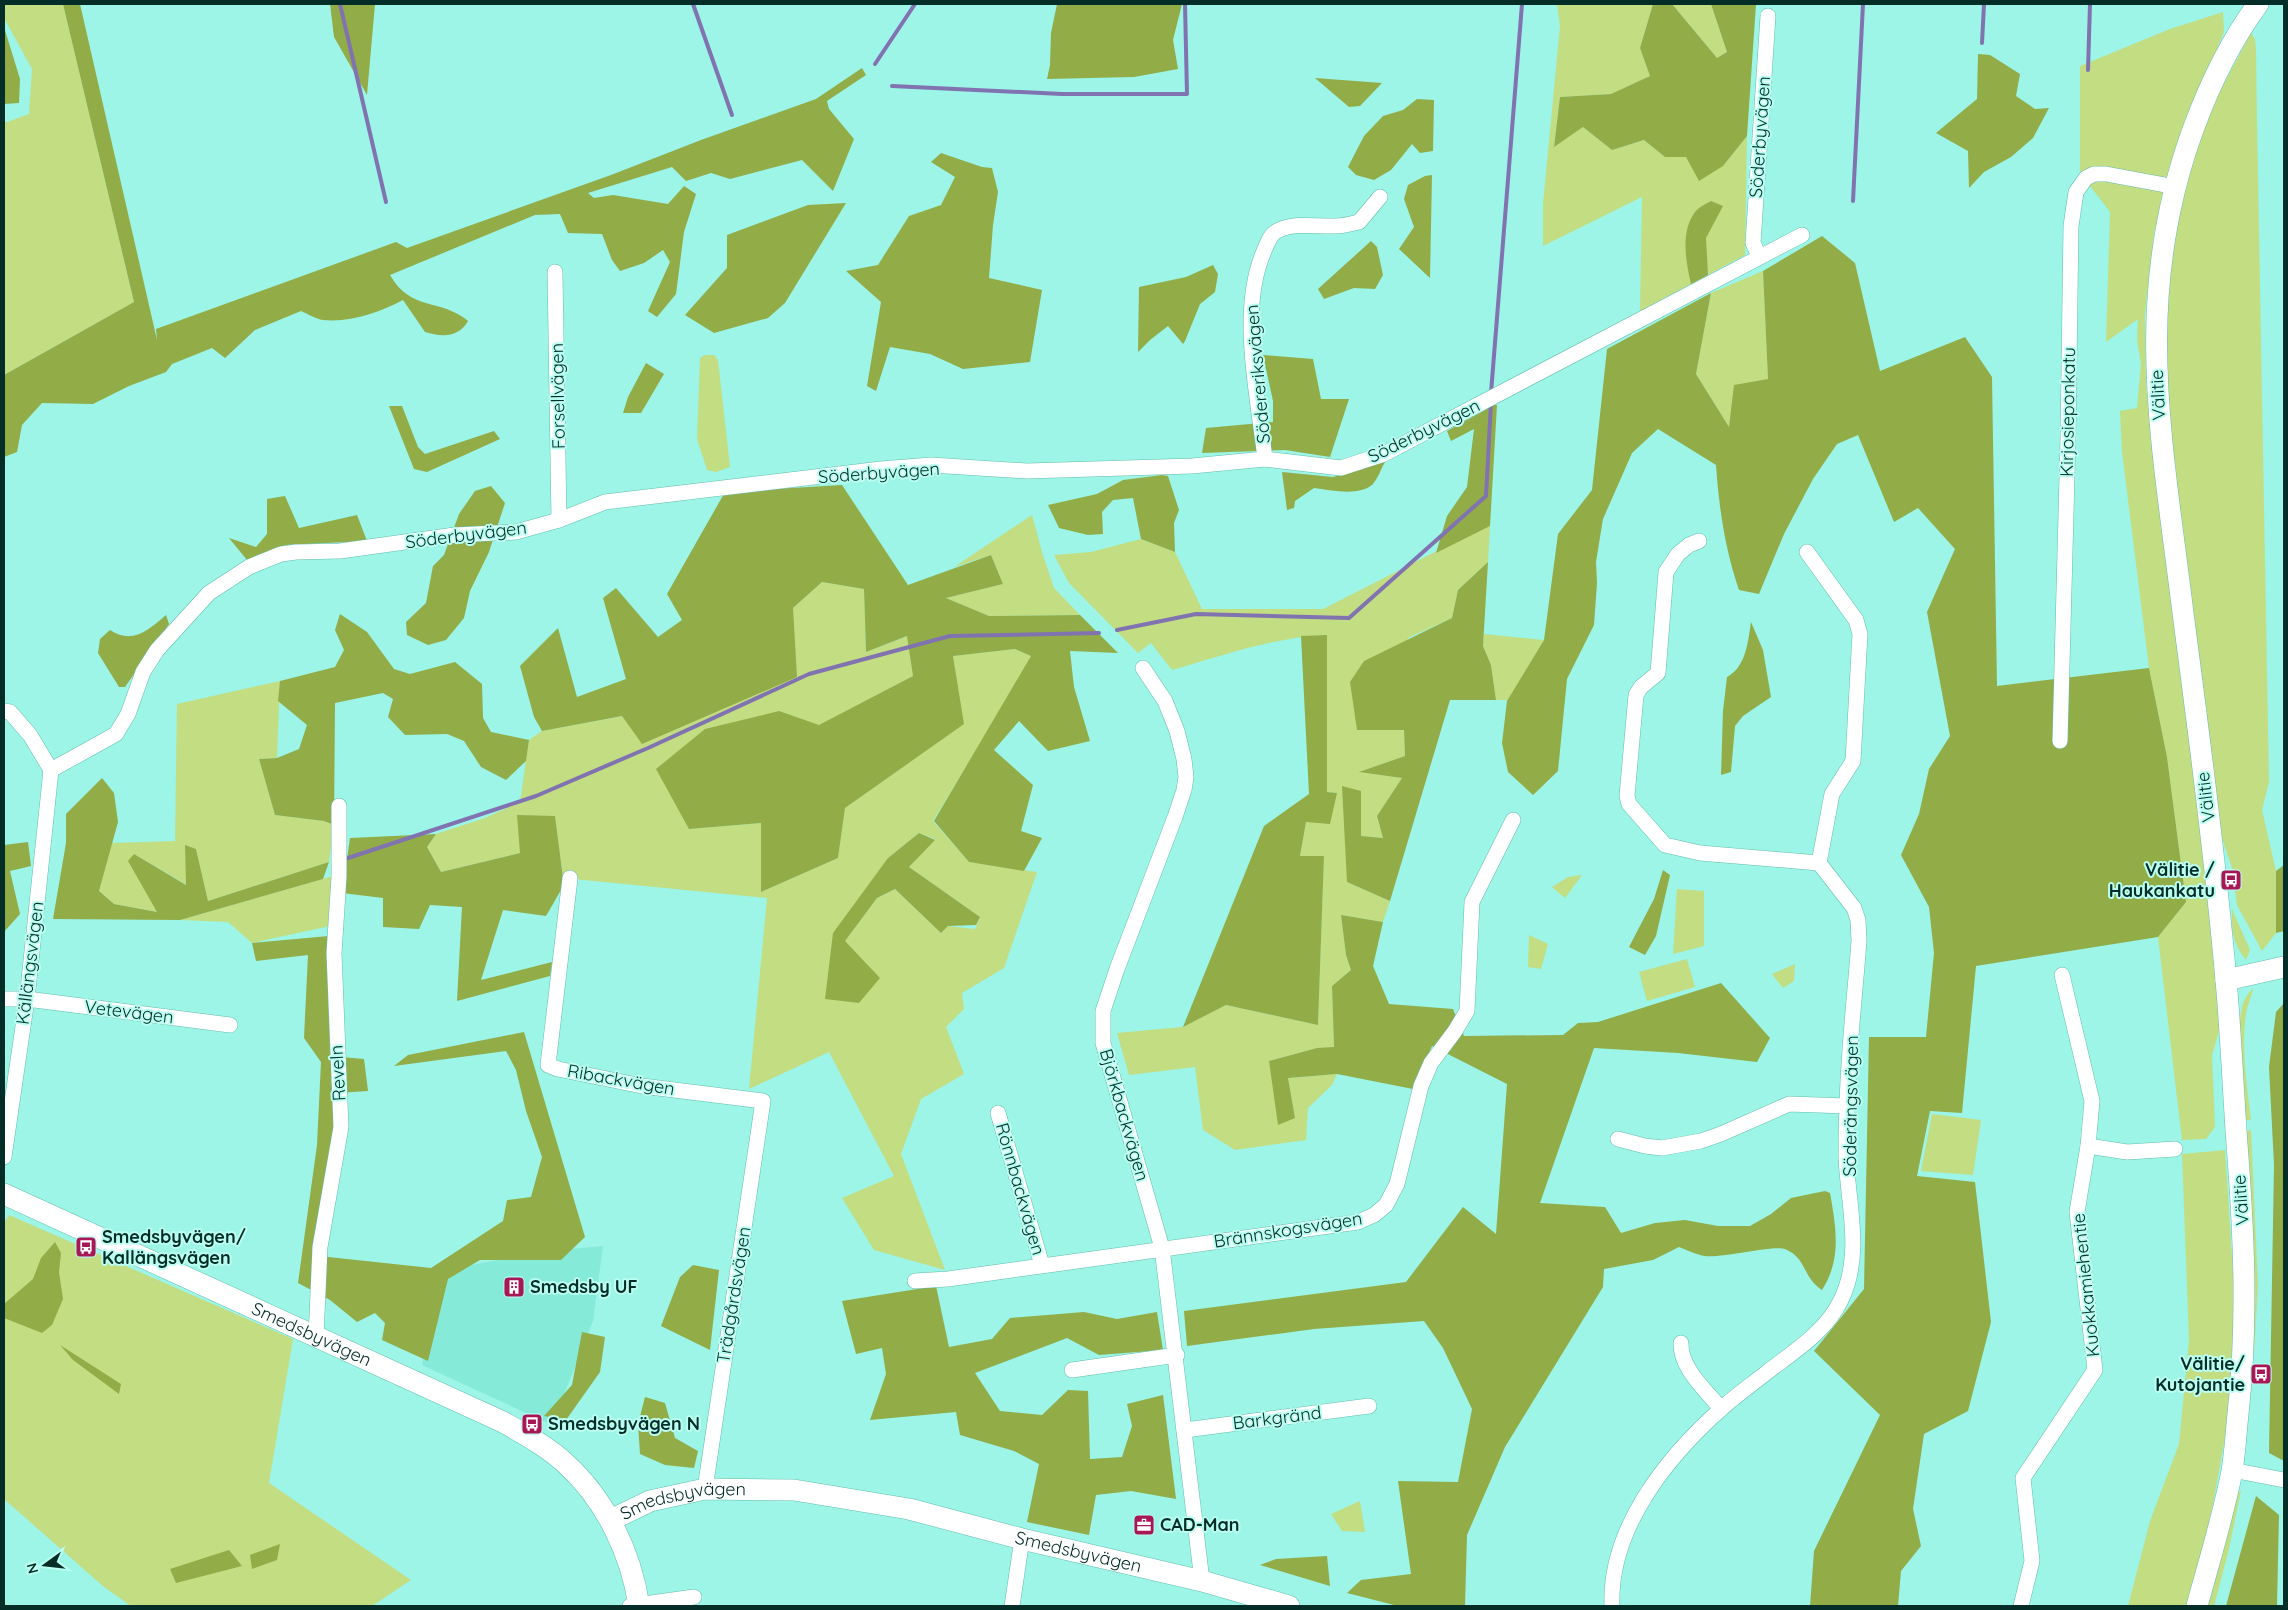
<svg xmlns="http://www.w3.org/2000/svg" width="2288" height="1610" font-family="Quicksand,sans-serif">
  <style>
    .built { fill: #86ead9 }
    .green { fill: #c3dd83; fill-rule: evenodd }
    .forest { fill: #92ac48 }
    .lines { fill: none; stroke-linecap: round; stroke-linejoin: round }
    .stream { stroke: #8073b0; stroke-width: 4 }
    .street-casing { stroke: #64bdaf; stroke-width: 16 }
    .secondary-casing { stroke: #64bdaf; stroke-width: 22 }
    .street { stroke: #fff; stroke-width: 15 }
    .secondary { stroke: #fff; stroke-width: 21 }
    .labels { text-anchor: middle; stroke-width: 4; stroke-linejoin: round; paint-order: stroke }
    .street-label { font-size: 18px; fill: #052d28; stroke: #b9fff2 }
    .poi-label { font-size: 18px; font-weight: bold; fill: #052d28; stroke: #b9fff2; text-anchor: start }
  </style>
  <rect width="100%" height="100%" fill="#9cf5e6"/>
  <path class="built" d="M603 1246 593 1321 552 1425 422 1365 441 1267 455 1268 549 1251Z"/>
  <g class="green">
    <path d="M4 4H63L134 302 4 375V123L29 114 32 69 4 18Z"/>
    <path d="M1557 4H1653L1640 48 1650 76 1612 94 1560 97 1554 146 1583 127 1612 150 1644 140 1665 157H1686L1723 166 1747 136 1745 255 1640 311 1642 197 1543 246V204L1560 26Z"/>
    <path d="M1672 4H1711L1727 52 1717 58Z"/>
    <path d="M2223 12 2224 32 2176 147 2154 233 2145 313 2146 384 2154 465 2214 936 2220 1028 2212 1055 2215 1127 2206 1139 2182 1140 2158 937 2186 902 2167 757 2149 668 2122 452 2120 411 2137 408 2141 364 2137 340 2138 319 2106 342 2110 212 2080 173V66L2170 29Z"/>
    <path d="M2251 33 2255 39 2256 49 2257 120 2269 782 2262 810 2276 871V933L2262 951 2237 905 2232 868 2220 832 2173 490 2161 339 2169 253 2185 182 2204 121Z"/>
    <path d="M1763 271 1768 379 1729 427 1696 374 1711 293Z"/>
    <path d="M705 355H714L718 360 730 467 716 472 707 470 697 439 700 358Z"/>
    <path d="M1032 515 1042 552 1054 588 1080 615 989 616 946 598 1003 584 991 555 954 567Z"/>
    <path d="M1490 526 1488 562 1458 590 1452 618 1408 638 1404 730 1405 756 1360 772 1402 778 1377 816 1383 838 1361 836V791L1347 882 1390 901 1383 922 1341 915 1346 955 1351 970 1332 986 1334 1048H1317L1269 1061 1295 1118 1288 1078 1337 1074 1332 1085 1308 1108 1306 1140 1235 1150 1203 1130 1195 1067 1129 1075 1117 1033 1182 1027 1226 1005 1318 1025 1324 856H1300L1306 822 1337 793 1327 792V635C1274 637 1222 656 1172 670L1151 643 1138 653 1069 583 1054 555 1091 552 1141 539 1175 552 1202 609H1323L1480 529Z"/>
    <path d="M822 582 864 589 866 652 908 636 913 676 819 726 779 711 689 829 761 823V892L838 858 845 808 963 724 953 656 1015 649 1031 656 1010 696 933 821 969 862 1037 872 1004 968 962 993 964 1009 946 1027 964 1074 921 1099 901 1154 945 1270 874 1250 842 1198 894 1176 829 1052 749 1089 767 898 563 878 555 817 520 853 441 872 427 847 436 834 485 818 520 802 529 740 542 731 623 716 793 608ZM919 833 935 839 909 867 980 917 975 929 948 926 941 933 895 889 877 898 845 941 888 858Z"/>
    <path d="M1484 634 1544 640 1509 700H1496L1491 665 1483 646Z"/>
    <path d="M280 681 277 758 259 759 275 815 324 821 334 825 329 862 208 901 196 849 185 846 187 885 134 854 157 912 114 904 99 891 111 843 175 841 177 704Z"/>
    <path d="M1582 875 1565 898 1552 887 1568 877Z"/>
    <path d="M333 876 330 926 252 943 228 922 180 920Z"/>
    <path d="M1677 889 1704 891V946L1673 954Z"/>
    <path d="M2232 909 2250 950 2246 960C2233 944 2231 930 2232 909Z"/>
    <path d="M1529 935 1548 944 1541 969 1528 967Z"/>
    <path d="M1687 959 1695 987 1647 1001 1639 972Z"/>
    <path d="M1795 964 1794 981 1783 988 1772 974Z"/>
    <path d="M2253 988C2252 997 2247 1005 2246 1014 2241 1049 2247 1085 2251 1120H2246C2243 1090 2235 1036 2242 1008 2243 1000 2248 994 2253 988Z"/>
    <path d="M1932 1114 1981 1120 1973 1175 1921 1171Z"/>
    <path d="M2251 1130 2258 1285 2254 1354 2251 1322 2246 1131Z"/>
    <path d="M2225 1150 2235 1302 2227 1426 2205 1549 2188 1606H2128L2150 1521 2179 1444 2189 1340 2182 1154Z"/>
    <path d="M9 1215 293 1339 269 1483 411 1580 372 1606H131L104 1587 4 1499V1223Z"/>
    <path d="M2241 1491 2228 1553 2214 1606H2207L2236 1494Z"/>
    <path d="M1360 1501 1365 1532 1342 1531 1331 1514Z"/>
  </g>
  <g class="forest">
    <path d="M63 4H80L157 340 156 329 396 242 407 248 611 175 701 140 816 99 862 68 866 75 827 101 829 109 854 139 833 191 802 160 730 179 711 173 686 181 672 167 588 193 594 198 613 195 668 204 684 186 696 194 684 232 676 294 657 317 648 311 670 262 663 250 644 263 620 271 612 260 602 234 568 233 560 214 535 215 390 275C411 312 441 298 468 321 458 338 442 337 425 332L403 300C380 312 350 323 323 320 316 319 308 314 301 311L255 330 225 358 212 348 172 364 166 372 129 386 93 404 42 403 22 425 17 452 4 457V375L134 302Z"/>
    <path d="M330 4H375L367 95 334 37Z"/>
    <path d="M1057 4H1182L1173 40 1178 69 1134 77 1047 79 1050 65 1051 33Z"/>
    <path d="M1653 4H1672L1717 58 1727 52 1711 4H1756L1747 136 1723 166 1699 181 1686 157H1665L1644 140 1612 150 1583 127 1554 147 1560 97 1611 94 1650 76 1640 48Z"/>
    <path d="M4 27 20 79 19 103 4 104Z"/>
    <path d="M1978 54 1990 55 2020 74 2016 96 2035 109 2049 108 2033 138 2011 157 1984 172 1969 188 1968 151 1936 133 1977 99Z"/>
    <path d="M1315 78 1382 83 1360 106 1349 107Z"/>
    <path d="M1417 99 1434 100 1433 151 1420 153 1412 144 1391 170 1374 180 1356 175 1348 167 1364 136 1383 116 1403 110Z"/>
    <path d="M941 153 982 167 992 168 998 192 993 225 989 278 1042 290 1030 362 963 369 930 354 890 347 876 391 867 386 881 302 846 271 878 265 909 216 941 205 955 177 931 162Z"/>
    <path d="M1432 175 1430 278 1399 249 1414 227 1404 199 1408 185 1425 176Z"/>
    <path d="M1711 201 1723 206 1706 238 1708 275 1691 284C1686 262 1680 232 1695 212 1699 207 1706 204 1711 201Z"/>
    <path d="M846 203 785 303 768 318 714 333 685 315 727 268V235L808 205Z"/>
    <path d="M1822 236 1855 263 1880 371 1965 337 1992 377 1997 686 2149 668 2167 757 2186 902 2158 937 1976 966 1962 1113 1930 1111 1917 1176 1975 1182 1991 1322 1968 1411 1924 1434 1913 1509 1921 1546 1901 1571 1898 1606H1810L1814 1551 1880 1415 1814 1351 1864 1289 1869 1037H1926L1934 953 1929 907 1901 855 1919 814 1929 769 1950 736 1927 612 1955 549 1918 508 1894 522 1858 435 1837 444 1813 479 1784 534 1759 594 1739 590C1725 549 1719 508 1716 465L1658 429 1632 453 1603 519 1596 562 1597 583 1594 625 1567 679 1558 771 1533 795 1508 772 1502 743 1507 701 1544 640 1558 534 1592 490 1607 349 1711 293 1696 374 1729 427 1734 385 1768 379 1763 271Z"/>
    <path d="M1371 241 1377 247 1383 275 1375 289 1354 288 1324 299 1318 289Z"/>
    <path d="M1213 265 1218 274 1215 292 1200 304 1185 341 1183 344 1168 326 1150 340 1138 352 1139 287 1186 277Z"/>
    <path d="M1263 355 1313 359 1321 399H1349L1330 457 1285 450 1202 453 1206 428 1273 422V401Z"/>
    <path d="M646 363 664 374 641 413H623L628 397Z"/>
    <path d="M1494 405H1497L1490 526 1436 553 1447 516 1467 487 1474 429 1451 441 1447 431Z"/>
    <path d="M389 406H402L418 447 425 454 494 431 500 439 427 472 414 469Z"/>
    <path d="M1385 462C1381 469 1378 478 1373 484 1359 497 1331 490 1314 488L1295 501 1294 508 1287 510 1282 472 1333 477Z"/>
    <path d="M1162 475 1168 476 1179 510 1174 523 1175 552 1141 539 1133 498 1113 500 1102 512 1103 534 1088 535 1059 528 1048 505 1097 494 1123 480Z"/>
    <path d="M842 485 908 585 991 555 1003 584 946 598 989 616 1080 615 1118 653 1070 651 1074 687 1090 741 1048 751 1019 721 994 750 1033 785 1021 831 1042 838 1024 871 969 862 934 821 1031 656 1015 649 953 656 964 724 845 808 838 858 761 892V823L689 829 656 769 705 729 779 711 819 725 913 676 907 636 866 652 864 589 822 582 793 608 797 677 642 744 622 716 542 731 534 717 520 666 558 628 577 697 626 679 603 598 616 588 658 637 682 620 667 594 725 492Z"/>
    <path d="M491 486 505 503 489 552 470 591 464 618 446 640 428 645 407 635 406 622 426 603 433 566 444 555 459 514 475 491Z"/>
    <path d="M285 496 299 528 357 515 367 541 286 545 247 560 229 538 256 547 267 534V499Z"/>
    <path d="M1488 562 1483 646 1491 665 1496 700H1450L1390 901 1347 882 1342 786 1361 791V836L1383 838 1377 816 1402 778 1359 772 1405 756 1404 730H1357L1350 682 1364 661 1452 618 1458 590Z"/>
    <path d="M340 614 367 632 394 669 410 674 455 662 482 684 483 718 491 732 529 740 526 761 506 780 481 767 464 741 447 734 405 735 388 717 393 699 383 693 335 703 334 825 324 821 275 815 259 759 277 758 299 749 307 725 278 701 280 681 335 667 344 650 335 630Z"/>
    <path d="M166 615 169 624 125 687H119L98 653 100 639 110 630C132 645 149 630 166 615Z"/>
    <path d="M1751 622 1763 650 1771 697 1743 716 1735 726 1731 772 1721 775 1723 711 1727 677C1746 667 1748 642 1751 622Z"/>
    <path d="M1327 635V792L1337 793 1330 824 1306 822 1300 856H1324L1318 1025 1226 1005 1183 1027 1264 826 1309 794 1301 636Z"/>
    <path d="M102 778 114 793 118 822 99 891 114 904 157 912 128 861 134 854 186 885 185 845 196 849 208 901 329 862 323 879 180 920 53 919 66 843V814Z"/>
    <path d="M517 815 555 816 563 878 561 890 546 916 503 910 481 980 552 962 550 976 457 1001 462 907 430 905 419 929 383 927V898L342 893 350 838 436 834 427 847 441 872 520 853Z"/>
    <path d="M919 833 935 840 909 867 980 917 976 925 948 926 941 933 895 889 877 898 845 941 880 978 859 1003 825 999 833 933 888 858Z"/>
    <path d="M28 842 31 866 10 871 20 914 4 932V845Z"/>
    <path d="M2284 865V931L2276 933V871Z"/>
    <path d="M1663 870 1670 875 1656 936 1645 955 1629 947 1654 899Z"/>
    <path d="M1341 915 1383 922 1373 966 1389 1004 1453 1009 1464 1036 1563 1035 1578 1023 1598 1022 1721 983 1770 1038 1757 1062 1678 1053 1594 1048 1540 1203 1605 1207 1621 1233 1655 1223 1685 1220 1718 1226H1750L1771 1214 1791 1198 1825 1191 1830 1193C1836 1227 1842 1259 1822 1290 1802 1277 1807 1258 1785 1249 1774 1245 1723 1258 1705 1256 1697 1255 1687 1250 1679 1247L1653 1260 1604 1269 1603 1287 1505 1447 1467 1535 1465 1606H1398L1347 1593 1361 1580 1411 1574 1398 1481 1458 1482 1472 1409 1443 1348 1424 1321 1314 1329 1187 1346 1184 1311 1406 1282 1463 1207 1496 1234 1507 1084 1432 1046 1413 1089 1337 1074 1288 1078 1295 1118 1278 1125 1269 1061 1317 1048 1334 1047 1332 986 1351 970 1346 955Z"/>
    <path d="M329 936 330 1056 364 1059 368 1091 338 1093 319 1256 431 1268 503 1221 507 1200 531 1197 542 1157 526 1111 516 1070 506 1051 394 1066 408 1055 524 1032 585 1237 561 1260H480L448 1279 428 1361 382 1340 385 1323 375 1313 357 1322 330 1300 298 1283 317 1145 321 1062 304 1038 308 955 256 961 252 943Z"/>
    <path d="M2284 1003V1461L2269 1453 2274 1165 2269 1067 2276 1012Z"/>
    <path d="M55 1242 61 1253 59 1272 63 1299 52 1325 42 1333 4 1318V1304L33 1279 41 1258Z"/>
    <path d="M693 1265 719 1270 710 1350 661 1326 680 1277Z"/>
    <path d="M936 1286 949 1347 992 1339 1010 1318 1084 1312 1117 1319 1157 1312 1163 1350 1099 1355 1067 1338 975 1373 1000 1411 1042 1415 1068 1390 1088 1391 1090 1459 1122 1457 1132 1426 1127 1404 1163 1395 1176 1499 1131 1491 1096 1495 1089 1535 1027 1522 1039 1464 1014 1451 960 1435 956 1412 870 1420 886 1374 882 1348 856 1354 842 1301Z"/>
    <path d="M582 1332 605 1337 600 1372 566 1420 544 1416 572 1385Z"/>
    <path d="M60 1345 121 1384 119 1394 73 1360Z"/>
    <path d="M645 1397 665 1403 675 1438 698 1451 694 1468 665 1465 640 1454 638 1424Z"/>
    <path d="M2256 1496 2279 1515 2277 1606H2226Z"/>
    <path d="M280 1544 277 1560 252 1569 250 1555Z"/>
    <path d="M229 1550 242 1566 176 1583 170 1569Z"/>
    <path d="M1327 1556 1330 1586 1260 1565 1276 1559Z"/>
  </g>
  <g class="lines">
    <g class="stream">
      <path d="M340 4 386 202"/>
      <path d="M693 4 732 115"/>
      <path d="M1982 43 1984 4"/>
      <path d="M875 64 915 4"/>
      <path d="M2088 70 2090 4"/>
      <path d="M892 86 1062 94H1187L1185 4"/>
      <path d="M1853 201 1863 4"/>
      <path d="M1491 393 1522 4"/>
      <path d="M1117 630 1196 614 1349 618 1486 496 1491 403"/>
      <path d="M345 859 536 796 648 748 809 674 950 636 1099 633"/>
    </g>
    <g class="street-casing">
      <g id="street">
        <path d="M1759 256 1753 243 1768 16"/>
        <path d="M555 272 559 520"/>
        <path d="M1265 459C1258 395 1238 311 1264 251 1268 242 1270 234 1279 230 1296 222 1318 227 1336 226 1344 226 1351 224 1359 222L1380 197"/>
        <path d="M1699 541 1689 545 1678 554 1666 572 1658 673 1641 687 1636 695 1627 796 1629 804 1665 845 1700 853 1819 863"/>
        <path d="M1143 668 1165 701 1177 731 1184 759 1186 777 1184 790 1175 817 1117 969 1103 1011V1043L1162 1248 1202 1581"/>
        <path d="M4 711 10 712 30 735 51 770"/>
        <path d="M2060 741 2068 438 2071 226 2076 192 2086 178 2094 174H2106L2176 187"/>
        <path d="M51 770 116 734 128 714 143 672 157 650 209 593 249 567 281 554 296 552 340 551 455 535 516 532 559 520 605 502 881 469 931 465 1027 471 1192 466 1265 459 1341 468 1384 454 1802 235"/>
        <path d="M570 878 548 1065 558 1069 642 1086 763 1101 705 1489"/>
        <path d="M4 999H27L230 1025"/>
        <path d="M998 1113 1042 1265"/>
        <path d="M1618 1139 1645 1146 1662 1148 1701 1141 1721 1134 1789 1104 1847 1106"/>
        <path d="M2088 1146 2127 1152 2175 1149"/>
        <path d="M4 1157 27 999 51 770"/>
        <path d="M915 1281 948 1279 1358 1222 1374 1215 1386 1205 1397 1184 1421 1086 1431 1063 1455 1031 1467 1011 1472 902 1513 820"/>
        <path d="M316 1338 320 1247 341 1127 334 953 339 877V806"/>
        <path d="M1681 1343C1680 1368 1706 1390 1721 1409"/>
        <path d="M1072 1370 1177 1355"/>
        <path d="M1185 1430 1369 1406"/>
        <path d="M2232 1470 2284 1480"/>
        <path d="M630 1606 694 1597"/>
        <path d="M1012 1606 1022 1539"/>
        <path d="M1612 1606C1609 1529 1666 1458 1721 1409 1735 1396 1751 1385 1766 1373 1793 1352 1826 1332 1841 1300 1863 1255 1848 1204 1846 1157 1846 1141 1846 1124 1847 1108 1848 1052 1855 996 1859 941L1858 920 1854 908 1819 863 1832 794 1853 761 1860 634 1856 620 1807 552"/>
        <path d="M2021 1606 2032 1561 2023 1478 2095 1370 2077 1212 2088 1146 2092 1101 2062 975"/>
      </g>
    </g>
    <g class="secondary-casing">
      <g id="secondary">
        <path d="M2226 980 2284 967"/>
        <path id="s1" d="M4 1194 503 1422C524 1434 546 1446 564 1462 605 1499 631 1552 639 1606"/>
        <path id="s2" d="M611 1520 650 1501 705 1489 794 1490 909 1509 1022 1539 1202 1581 1289 1606"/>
        <path d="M2197 1606C2209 1562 2223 1517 2232 1471 2235 1453 2236 1433 2238 1414 2248 1324 2244 1234 2237 1144 2233 1089 2231 1035 2226 980 2215 858 2199 735 2183 613 2162 440 2131 297 2194 127 2210 84 2230 42 2258 4"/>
      </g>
    </g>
    <use href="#street" class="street"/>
    <use href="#secondary" class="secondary"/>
  </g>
  <defs>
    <g id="bus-square" transform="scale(1.125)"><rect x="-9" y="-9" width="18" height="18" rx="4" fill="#a71655" stroke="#b9fff2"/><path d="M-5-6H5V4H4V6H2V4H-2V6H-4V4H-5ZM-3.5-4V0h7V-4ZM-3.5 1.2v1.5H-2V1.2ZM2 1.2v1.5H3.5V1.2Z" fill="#fff"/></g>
    <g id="building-square" transform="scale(1.125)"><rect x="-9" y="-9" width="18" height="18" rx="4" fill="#a71655" stroke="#b9fff2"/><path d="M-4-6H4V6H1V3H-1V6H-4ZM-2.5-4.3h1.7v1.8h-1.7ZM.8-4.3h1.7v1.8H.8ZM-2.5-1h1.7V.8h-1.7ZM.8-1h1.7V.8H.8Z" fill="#fff"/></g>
    <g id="office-square" transform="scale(1.125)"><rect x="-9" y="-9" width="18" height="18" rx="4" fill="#a71655" stroke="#b9fff2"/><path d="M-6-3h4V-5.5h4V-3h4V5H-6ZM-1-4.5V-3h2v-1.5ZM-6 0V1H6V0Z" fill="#fff"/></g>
  </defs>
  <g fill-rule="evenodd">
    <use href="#bus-square" x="2231" y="880"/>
    <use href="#bus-square" x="86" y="1247"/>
    <use href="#building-square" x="514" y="1287"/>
    <use href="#bus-square" x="2261" y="1374"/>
    <use href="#bus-square" x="532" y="1424"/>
    <use href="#office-square" x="1144" y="1525"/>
  </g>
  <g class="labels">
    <g class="street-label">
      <text transform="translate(1760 137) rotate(-86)" y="6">Söderbyvägen</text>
      <text transform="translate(1258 374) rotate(-95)" y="6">Södereriksvägen</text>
      <text transform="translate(2158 395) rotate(-93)" y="6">Välitie</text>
      <text transform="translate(558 396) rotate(-91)" y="6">Forsellvägen</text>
      <text transform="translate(2068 412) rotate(-89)" y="6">Kirjosieponkatu</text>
      <text transform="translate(1424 431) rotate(-26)" y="6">Söderbyvägen</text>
      <text transform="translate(879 473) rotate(-4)" y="6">Söderbyvägen</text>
      <text transform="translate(466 535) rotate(-7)" y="6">Söderbyvägen</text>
      <text transform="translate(2206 797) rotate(-97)" y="6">Välitie</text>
      <text transform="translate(30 963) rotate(-83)" y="6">Källängsvägen</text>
      <text transform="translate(129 1012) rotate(7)" y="6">Vetevägen</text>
      <text transform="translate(338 1073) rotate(-93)" y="6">Reveln</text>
      <text transform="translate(621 1080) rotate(10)" y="6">Ribackvägen</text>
      <text transform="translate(1851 1106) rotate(-89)" y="6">Söderängsvägen</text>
      <text transform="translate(1124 1115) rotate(74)" y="6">Björkbackvägen</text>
      <text transform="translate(1020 1189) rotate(74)" y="6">Rönnbackvägen</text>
      <text transform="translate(2241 1200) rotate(-94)" y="6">Välitie</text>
      <text transform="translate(1288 1230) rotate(-9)" y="6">Brännskogsvägen</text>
      <text transform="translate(2086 1285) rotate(-96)" y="6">Kuokkamiehentie</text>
      <text transform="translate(734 1295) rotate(-81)" y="6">Trädgårdsvägen</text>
      <text dy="6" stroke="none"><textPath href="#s1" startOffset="338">Smedsbyvägen</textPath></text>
      <text transform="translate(1277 1418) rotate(-7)" y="6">Barkgränd</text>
      <text dy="6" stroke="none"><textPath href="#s2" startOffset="76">Smedsbyvägen</textPath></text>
      <text dy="6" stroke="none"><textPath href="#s2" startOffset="480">Smedsbyvägen</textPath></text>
    </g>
    <g class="poi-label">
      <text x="2215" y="876" text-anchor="end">Välitie /<tspan x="2215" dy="21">Haukankatu</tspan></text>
      <text x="102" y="1243">Smedsbyvägen/<tspan x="102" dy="21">Kallängsvägen</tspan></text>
      <text x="530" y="1293">Smedsby UF</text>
      <text x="2245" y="1370" text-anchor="end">Välitie/<tspan x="2245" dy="21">Kutojantie</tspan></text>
      <text x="548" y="1430">Smedsbyvägen N</text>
      <text x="1160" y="1531">CAD-Man</text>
    </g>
  </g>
  <rect width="2288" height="1610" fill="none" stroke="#052d28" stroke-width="10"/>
  <g transform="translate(45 1565) rotate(255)" stroke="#b9fff2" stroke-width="4" paint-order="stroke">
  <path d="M0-4L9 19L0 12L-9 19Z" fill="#052d28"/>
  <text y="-8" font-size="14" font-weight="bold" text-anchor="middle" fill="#052d28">N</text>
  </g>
</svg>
